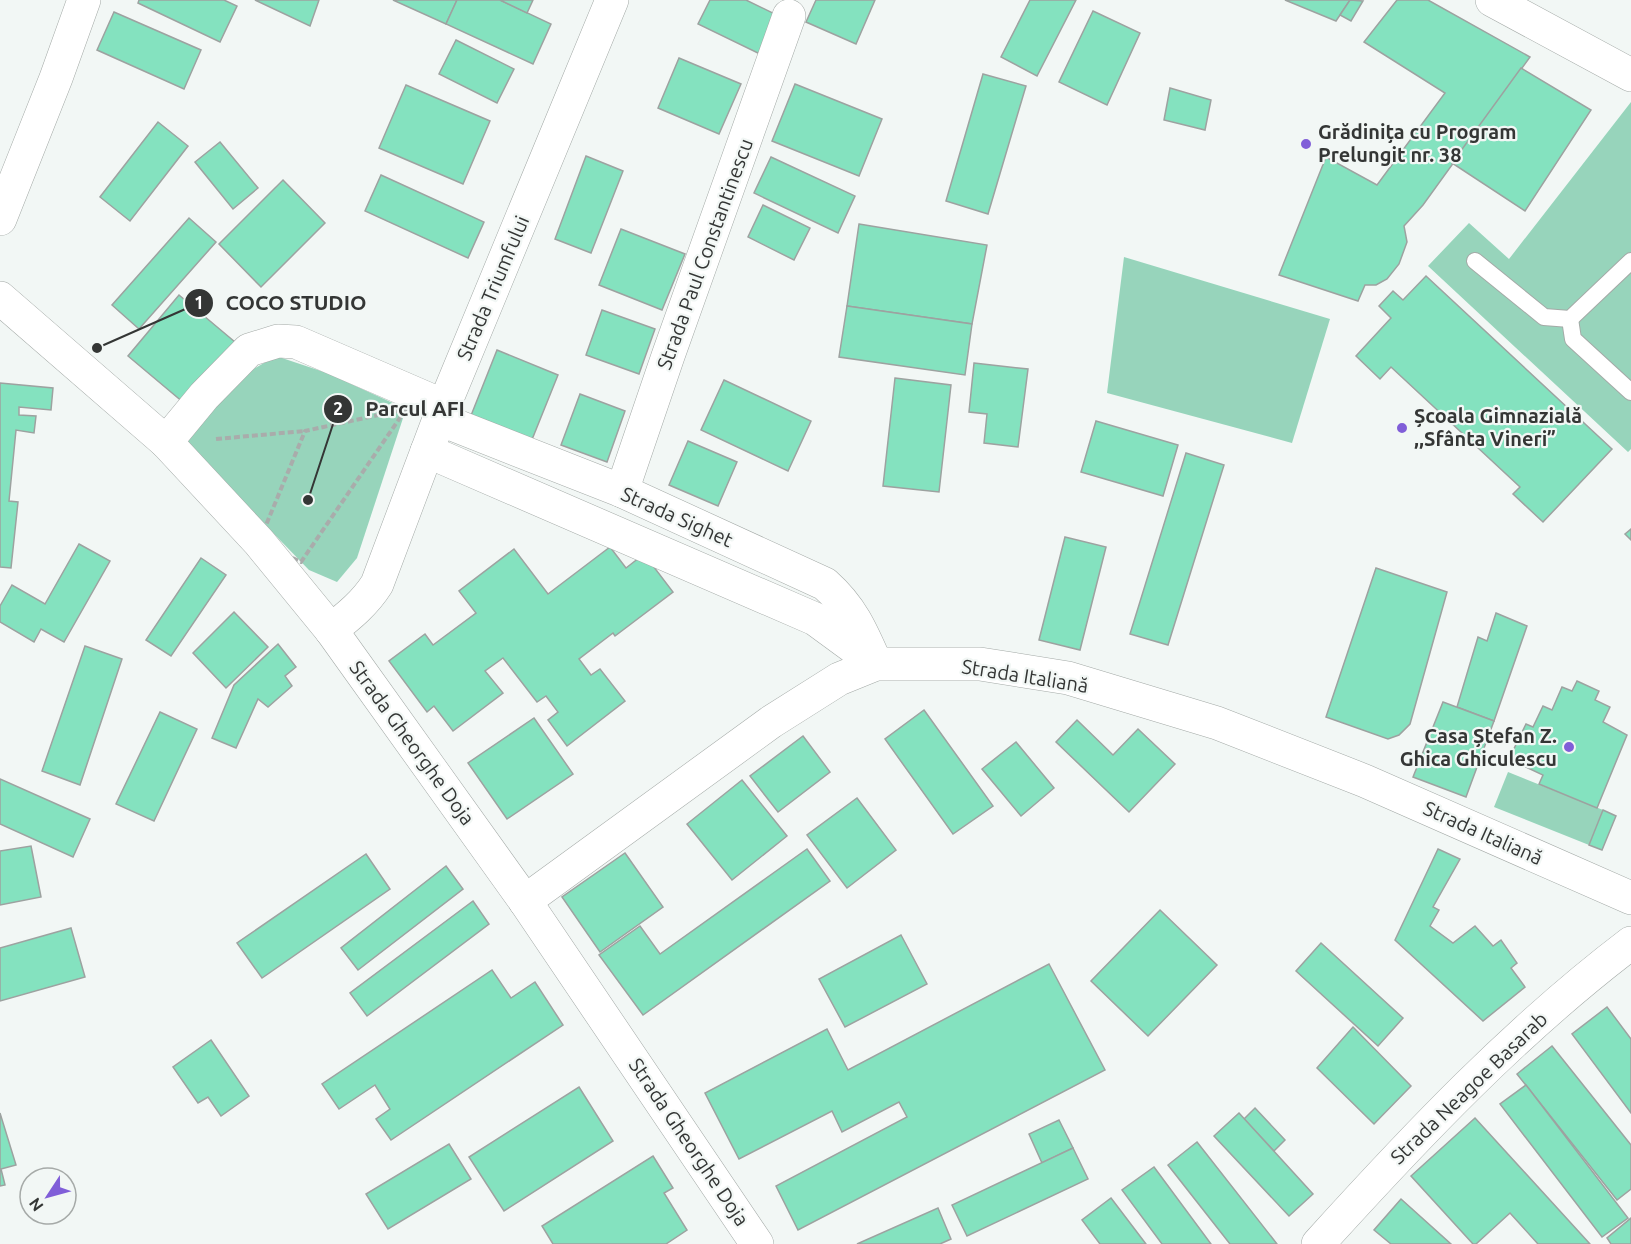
<svg xmlns="http://www.w3.org/2000/svg" width="1631" height="1244" font-family="Ubuntu,sans-serif">
  <style>
    .green { fill: #97d4bb }
    .building { fill: #84e2bf; stroke: #9da2a0; stroke-width: 1.5 }
    .lines { fill: none; stroke-linecap: round; stroke-linejoin: round }
    .service-casing { stroke: #a4aaa7; stroke-width: 18 }
    .minor-casing { stroke: #a4aaa7; stroke-width: 34 }
    .secondary-casing { stroke: #a4aaa7; stroke-width: 34 }
    .path { stroke: #a9acab; stroke-width: 4; stroke-dasharray: 6 3; stroke-linecap: butt }
    .service { stroke: #fff; stroke-width: 16 }
    .minor { stroke: #fff; stroke-width: 33 }
    .secondary { stroke: #fff; stroke-width: 33 }
    .poi-dot { fill: #805ed8; stroke: #f2f7f5; stroke-width: 2 }
    .labels { text-anchor: middle; stroke-width: 4.5; stroke-linejoin: round; paint-order: stroke }
    .poi-label { font-size: 20px; font-weight: bold; fill: #343635; stroke: #f2f7f5; text-anchor: start }
    .street-label { font-size: 20px; fill: #343635; stroke: #f2f7f5 }
    .leader { fill: none; stroke: #343635; stroke-width: 2 }
    .callout-dot { fill: #343635; stroke: #f2f7f5; stroke-width: 2 }
    .mark-label { font-size: 18px; text-anchor: middle; font-weight: bold; fill: #fff }
    .callout-label { font-size: 21px; text-anchor: middle; font-weight: bold; fill: #343635; stroke: #f2f7f5; stroke-width: 4.5; stroke-linejoin: round; paint-order: stroke }
  </style>
  <rect width="100%" height="100%" fill="#f2f7f5"/>
  <g class="green">
    <path d="M1631 102V449L1628 452 1428 266 1469 223 1509 259Z"/>
    <path d="M1124 257 1330 319 1292 443 1107 393Z"/>
    <path d="M276 356 327 373 406 409 357 558 337 582 309 570 185 442 233 381Z"/>
    <path d="M1508 772 1603 810 1589 845 1494 807Z"/>
  </g>
  <g class="building">
    <path d="M139 0H224L237 6 220 42 138 3Z"/>
    <path d="M255 0H319L310 26Z"/>
    <path d="M393 0H457L446 24Z"/>
    <path d="M457 0H500L551 24 533 64 446 24Z"/>
    <path d="M500 0H533L527 13Z"/>
    <path d="M710 0H746L781 17 762 55 698 24Z"/>
    <path d="M816 0H875L856 44 806 22Z"/>
    <path d="M1030 0H1076L1037 76 1001 57Z"/>
    <path d="M1285 0H1350L1336 21Z"/>
    <path d="M1350 0 1363 1 1351 21 1340 15Z"/>
    <path d="M1397 0H1428L1530 57 1423 205 1404 226 1407 242 1399 264 1387 279 1376 285H1365L1358 301 1279 275 1326 157 1377 185 1445 93 1364 42Z"/>
    <path d="M1093 11 1140 33 1107 105 1059 82Z"/>
    <path d="M114 12 201 50 184 89 97 50Z"/>
    <path d="M456 40 514 69 497 103 439 74Z"/>
    <path d="M679 58 741 84 719 134 658 108Z"/>
    <path d="M1521 68 1591 110 1525 211 1452 163Z"/>
    <path d="M983 74 1026 86 988 214 946 201Z"/>
    <path d="M795 84 882 119 859 176 772 141Z"/>
    <path d="M406 85 490 121 463 184 379 148Z"/>
    <path d="M1170 88 1211 100 1205 130 1164 120Z"/>
    <path d="M158 122 188 146 130 221 100 197Z"/>
    <path d="M220 142 258 188 233 209 195 162Z"/>
    <path d="M586 156 623 171 591 253 555 239Z"/>
    <path d="M771 157 855 196 838 233 754 193Z"/>
    <path d="M381 175 484 222 468 258 365 211Z"/>
    <path d="M283 180 325 223 261 287 219 244Z"/>
    <path d="M763 205 810 228 794 260 748 237Z"/>
    <path d="M189 218 216 242 139 329 112 305Z"/>
    <path d="M859 224 987 245 972 324 847 306Z"/>
    <path d="M621 229 685 254 662 310 599 285Z"/>
    <path d="M1426 276 1612 449 1543 522 1513 494 1520 487 1391 367 1380 379 1356 356 1391 318 1379 306 1393 291 1403 300Z"/>
    <path d="M179 295 235 342 184 403 128 356Z"/>
    <path d="M847 306 972 324 965 375 839 357Z"/>
    <path d="M602 310 655 329 639 374 586 355Z"/>
    <path d="M497 350 558 375 531 442 470 418Z"/>
    <path d="M974 363 1028 369 1018 447 984 443 987 414 969 412Z"/>
    <path d="M895 378 951 385 939 492 883 486Z"/>
    <path d="M724 380 811 421 788 471 701 430Z"/>
    <path d="M0 383 53 388 51 410 19 407V415L36 416 34 433 16 430 9 501 18 502 11 568 0 567Z"/>
    <path d="M580 394 625 411 607 462 561 445Z"/>
    <path d="M1096 421 1178 445 1163 496 1081 472Z"/>
    <path d="M688 441 737 462 718 506 669 485Z"/>
    <path d="M1186 453 1224 465 1168 645 1130 634Z"/>
    <path d="M1631 529V540L1625 534Z"/>
    <path d="M1065 537 1106 547 1080 650 1039 640Z"/>
    <path d="M79 544 110 561 64 642 41 629 34 642 0 622V606L12 585 45 604Z"/>
    <path d="M610 547 626 568 644 554 673 592 615 636 613 633 579 659 591 675 600 669 625 701 567 746 548 720 558 712 546 696 537 702 503 658 485 671 503 693 453 731 434 706 427 712 389 661 425 634 433 645 476 613 459 591 514 549 548 594Z"/>
    <path d="M201 558 226 575 171 656 146 640Z"/>
    <path d="M1376 568 1447 592 1410 724 1399 735 1388 739 1326 717Z"/>
    <path d="M234 612 268 647 226 688 193 653Z"/>
    <path d="M1496 613 1527 626 1494 721 1457 707 1478 637 1487 641Z"/>
    <path d="M278 644 296 667 285 676 292 686 268 707 258 699 236 748 212 738 234 685Z"/>
    <path d="M85 646 122 659 80 785 42 771Z"/>
    <path d="M1577 681 1599 691 1595 700 1610 707 1603 722 1627 735 1597 808 1539 784 1543 775 1509 759 1526 724 1533 727 1543 706 1552 710 1562 687 1572 691Z"/>
    <path d="M1443 702 1494 721 1466 797 1413 777Z"/>
    <path d="M924 710 993 806 953 834 885 739Z"/>
    <path d="M160 712 197 729 154 821 116 804Z"/>
    <path d="M534 718 573 774 507 819 468 763Z"/>
    <path d="M1077 720 1113 755 1138 729 1175 764 1129 812 1056 742Z"/>
    <path d="M803 736 830 772 778 812 750 776Z"/>
    <path d="M1016 742 1054 788 1021 816 982 769Z"/>
    <path d="M0 779 90 819 73 857 0 824Z"/>
    <path d="M742 780 787 836 732 880 687 824Z"/>
    <path d="M857 798 896 850 847 888 807 835Z"/>
    <path d="M1603 810 1616 816 1602 850 1589 845Z"/>
    <path d="M31 846 41 897 0 905V851Z"/>
    <path d="M807 849 830 881 643 1015 599 955 640 926 660 954Z"/>
    <path d="M1438 849 1460 859 1433 907 1439 910 1430 926 1453 943 1475 926 1493 946 1501 940 1517 963 1511 968 1525 987 1483 1021 1395 940Z"/>
    <path d="M625 853 663 907 600 952 562 897Z"/>
    <path d="M366 854 390 889 262 978 237 943Z"/>
    <path d="M446 866 463 889 358 970 341 948Z"/>
    <path d="M473 901 489 924 367 1016 350 993Z"/>
    <path d="M1160 910 1217 965 1148 1036 1091 981Z"/>
    <path d="M71 928 85 977 0 1001V948Z"/>
    <path d="M901 935 927 984 845 1027 819 979Z"/>
    <path d="M1321 943 1403 1018 1378 1046 1296 971Z"/>
    <path d="M1049 964 1105 1070 798 1230 776 1186 907 1117 899 1102 842 1132 832 1111 739 1159 705 1093 827 1029 848 1070Z"/>
    <path d="M492 970 511 998 535 982 563 1025 391 1140 376 1119 390 1109 375 1085 339 1109 322 1084Z"/>
    <path d="M1607 1007 1631 1039V1113L1572 1034Z"/>
    <path d="M1353 1027 1411 1086 1374 1124 1317 1068Z"/>
    <path d="M211 1040 249 1096 221 1116 208 1097 198 1103 173 1067Z"/>
    <path d="M1552 1046 1631 1145V1189L1617 1200 1517 1074Z"/>
    <path d="M1526 1085 1628 1218 1602 1237 1500 1104Z"/>
    <path d="M579 1087 613 1141 504 1211 469 1157Z"/>
    <path d="M1255 1108 1285 1140 1274 1151 1244 1119Z"/>
    <path d="M0 1113 16 1165 1 1169 5 1185 0 1186Z"/>
    <path d="M1239 1113 1313 1194 1289 1216 1214 1136Z"/>
    <path d="M1475 1118 1590 1244H1538L1510 1213 1476 1244H1473L1411 1176Z"/>
    <path d="M1059 1120 1073 1148 1042 1163 1029 1134Z"/>
    <path d="M1197 1142 1277 1244H1230L1168 1165Z"/>
    <path d="M449 1144 471 1179 388 1229 366 1194Z"/>
    <path d="M1073 1148 1088 1179 967 1236 952 1205Z"/>
    <path d="M653 1156 673 1188 664 1193 687 1230 666 1244H553L542 1226Z"/>
    <path d="M1154 1167 1211 1244H1162L1122 1190Z"/>
    <path d="M1111 1198 1146 1244H1100L1082 1220Z"/>
    <path d="M1401 1199 1451 1244H1391L1374 1230Z"/>
    <path d="M938 1208 951 1239 940 1244H857Z"/>
    <path d="M1631 1218V1244H1611L1607 1238Z"/>
  </g>
  <g class="lines">
    <g class="service-casing">
      <g id="service">
        <path d="M1475 261 1544 317 1570 319 1631 261"/>
        <path d="M1570 319 1573 339 1631 392"/>
      </g>
    </g>
    <g class="minor-casing">
      <g id="minor">
        <path d="M0 219 56 78 84 0"/>
        <path d="M439 419 622 491 825 584C852 608 862 632 876 664"/>
        <path d="M166 442 204 396 249 350 278 341 296 342 444 406"/>
        <path d="M427 451 815 619 875 663"/>
        <path d="M622 491 668 356 789 16"/>
        <path d="M331 630C349 616 365 603 377 584L444 406 612 0"/>
        <path d="M525 901 771 722 839 679 876 664H980L1068 678 1217 723 1365 781 1631 898"/>
      </g>
    </g>
    <g class="secondary-casing">
      <g id="secondary">
        <path d="M1492 0 1631 75"/>
        <path d="M0 298 166 442 259 542 331 630 525 901 757 1244"/>
        <path d="M1318 1244C1415 1137 1515 1031 1631 943"/>
      </g>
    </g>
    <g class="path">
      <path d="M406 409 301 562 259 542 305 431Z"/>
      <path d="M216 439 305 431"/>
    </g>
    <use href="#service" class="service"/>
    <use href="#minor" class="minor"/>
    <use href="#secondary" class="secondary"/>
  </g>
  <g class="poi-dot">
    <circle cx="1306" cy="144" r="6"/>
    <circle cx="1402" cy="428" r="6"/>
    <circle cx="1569" cy="747" r="6"/>
  </g>
  <g class="labels">
    <g class="poi-label">
      <text x="1318" y="139">Grădinița cu Program<tspan x="1318" dy="23">Prelungit nr. 38</tspan></text>
      <text x="1414" y="423">Școala Gimnazială<tspan x="1414" dy="23">,,Sfânta Vineri”</tspan></text>
      <text x="1557" y="743" text-anchor="end">Casa Ștefan Z.<tspan x="1557" dy="23">Ghica Ghiculescu</tspan></text>
    </g>
    <g class="street-label">
      <text transform="translate(705 254) rotate(-70)" y="7">Strada Paul Constantinescu</text>
      <text transform="translate(493 288) rotate(-67)" y="7">Strada Triumfului</text>
      <text transform="translate(677 517) rotate(24)" y="7">Strada Sighet</text>
      <text transform="translate(1025 676) rotate(9)" y="7">Strada Italiană</text>
      <text transform="translate(412 743) rotate(54)" y="7">Strada Gheorghe Doja</text>
      <text transform="translate(1483 833) rotate(24)" y="7">Strada Italiană</text>
      <text transform="translate(1469 1088) rotate(-44)" y="7">Strada Neagoe Basarab</text>
      <text transform="translate(689 1142) rotate(56)" y="7">Strada Gheorghe Doja</text>
    </g>
  </g>
  <path class="leader" d="M97 348L199 303M308 500L338 409"/>
  <g class="callout-dot">
    <circle cx="97" cy="348" r="6"/>
    <circle cx="308" cy="500" r="6"/>
    <circle cx="199" cy="303" r="15"/>
    <circle cx="338" cy="409" r="15"/>
  </g>
  <g class="mark-label">
    <text x="199" y="309">1</text>
    <text x="338" y="415">2</text>
  </g>
  <g class="callout-label">
    <text x="296" y="310">COCO STUDIO</text>
    <text x="415" y="416">Parcul AFI</text>
  </g>
  <g transform="translate(48 1196) rotate(234)"><circle r="28" fill="#f2f7f5" stroke="#a6aaa8" stroke-width="1.5"/>
  <path d="M0-4.5L10 22L0 15L-10 22Z" fill="#805ed8"/>
  <text y="-9" font-size="16" font-weight="bold" text-anchor="middle" fill="#343635">N</text>
  </g>
</svg>
